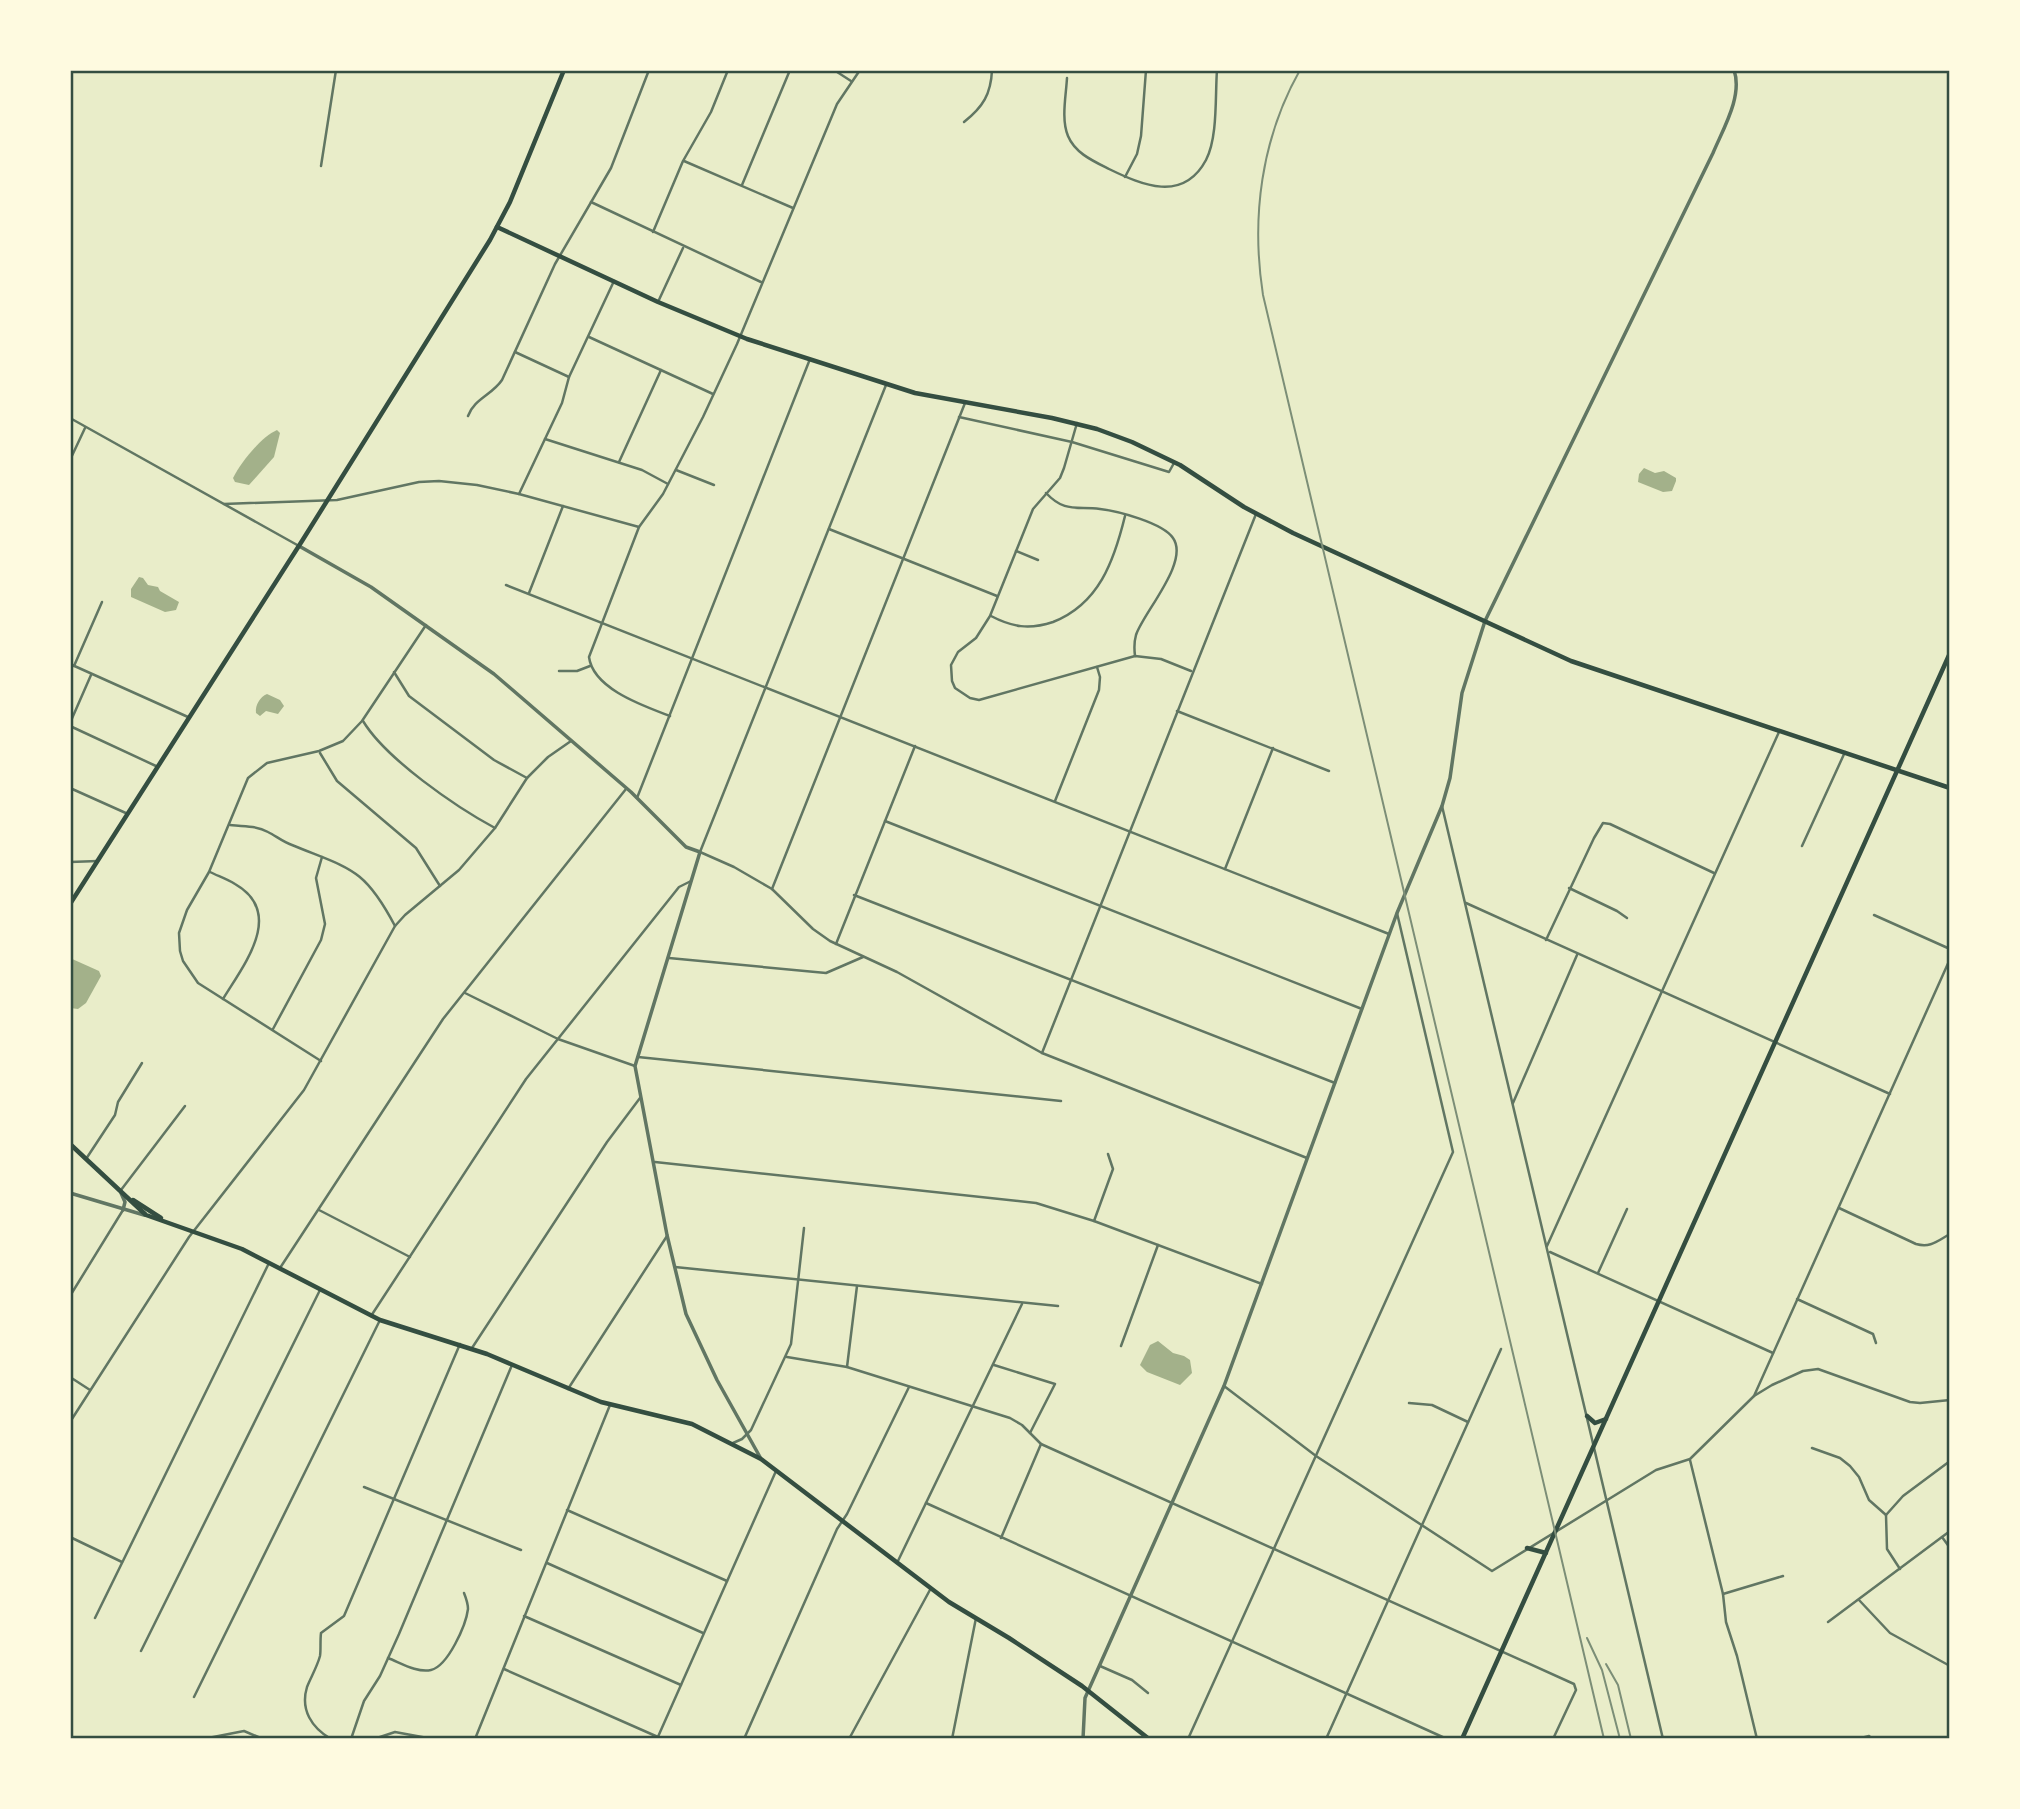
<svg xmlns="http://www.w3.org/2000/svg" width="2020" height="1809" font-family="'PT Sans Narrow',sans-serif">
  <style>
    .water { fill: #a3b18a }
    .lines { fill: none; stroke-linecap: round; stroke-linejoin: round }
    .minor { stroke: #617663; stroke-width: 2.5 }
    .tertiary { stroke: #617663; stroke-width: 3.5 }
    .secondary { stroke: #344e41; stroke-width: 4.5 }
    .primary { stroke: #344e41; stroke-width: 4.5 }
    .rail { stroke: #7c8e77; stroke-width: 2 }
    .neatline { fill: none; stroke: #344e41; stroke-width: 2.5 }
  </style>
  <rect width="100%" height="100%" fill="#e9edc9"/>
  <g class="water">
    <path d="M277 430 280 433 274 457 249 485 235 482 233 478C241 462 261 437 277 430Z"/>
    <path d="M1644 468 1655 473 1664 471 1676 478V481L1672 491 1663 492 1638 482 1639 474Z"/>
    <path d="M139 577 143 578 148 585 158 587 160 591 179 602 176 610 165 612 131 597V589Z"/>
    <path d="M267 694 280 700 284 706 278 714 266 711 260 716 256 713C255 705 260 697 267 694Z"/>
    <path d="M70 958 99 971 101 976 86 1003 78 1009 70 1008Z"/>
    <path d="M1158 1341 1173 1353 1184 1356 1190 1360 1192 1373 1180 1385 1147 1372 1140 1365 1150 1345Z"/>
  </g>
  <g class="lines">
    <g class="minor">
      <path d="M834 70 851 81"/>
      <path d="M1067 78C1066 96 1061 119 1068 136 1075 153 1093 161 1109 169 1142 185 1183 203 1206 160 1218 137 1215 96 1217 70"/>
      <path d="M964 122C983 107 991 94 992 70"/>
      <path d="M684 161 793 208"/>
      <path d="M321 166 336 70"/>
      <path d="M1125 177 1137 154 1141 136 1146 70"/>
      <path d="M742 185 790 70"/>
      <path d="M591 202 761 282"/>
      <path d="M653 232 683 161 711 112 728 70"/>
      <path d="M658 302 683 248"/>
      <path d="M589 337 713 394"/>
      <path d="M515 352 569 377"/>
      <path d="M886 385 700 852 734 867 772 889 813 929 830 941 897 972 1042 1053 1307 1158"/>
      <path d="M468 416C474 399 492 395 502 380L555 264 611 168 649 70"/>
      <path d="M959 417 1072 442 1169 472 1174 463"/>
      <path d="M70 418 299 546"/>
      <path d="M1077 423 1064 468 1060 478 1033 509 990 616 976 638 958 652 951 665 952 681 955 688 970 698 979 700 1135 656 1161 659 1191 671"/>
      <path d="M545 439 642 470 668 484"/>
      <path d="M70 460 85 428"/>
      <path d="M619 462 661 370"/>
      <path d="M676 470 714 485"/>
      <path d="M1046 493C1065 513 1076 506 1100 509 1118 511 1163 523 1173 538 1190 562 1143 613 1136 635 1134 642 1134 648 1135 656"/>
      <path d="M519 494 562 403 569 377 614 281"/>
      <path d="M224 504 337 500 419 482 439 481 477 485 519 494 639 527"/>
      <path d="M829 529 997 596"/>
      <path d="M1016 551 1038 560"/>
      <path d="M506 585 1389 934"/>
      <path d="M529 593 563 506"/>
      <path d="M991 616C1012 627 1029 630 1053 622 1099 604 1114 561 1125 516"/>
      <path d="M70 664 188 717"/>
      <path d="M74 666 102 602"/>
      <path d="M559 671H577L590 666"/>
      <path d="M394 672 409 696 494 760 527 778"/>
      <path d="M1177 711 1329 771"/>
      <path d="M670 716C644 706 593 689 589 657L639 527 663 494 703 417 737 344 837 104 860 70"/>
      <path d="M363 721C386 759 456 807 495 828"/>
      <path d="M70 723 91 675"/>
      <path d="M70 726 156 766"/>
      <path d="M320 753 337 781 416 848 440 886"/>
      <path d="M70 788 128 814"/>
      <path d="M637 798 810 359"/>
      <path d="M1055 801 1099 690 1100 677 1097 667"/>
      <path d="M1442 806 1663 1739"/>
      <path d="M885 821 1362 1009"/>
      <path d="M230 825C243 826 257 826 268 832 276 836 283 842 292 845 350 869 364 867 395 926"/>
      <path d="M1802 846 1845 752"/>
      <path d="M70 862 98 861"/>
      <path d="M1225 869 1273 748"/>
      <path d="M210 872C218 876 227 879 235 884 286 913 243 966 223 999"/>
      <path d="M1569 888 1617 911 1627 918"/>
      <path d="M772 889 965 403"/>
      <path d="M854 895 1335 1083"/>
      <path d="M1466 903 1890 1094"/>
      <path d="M1874 915 1950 949"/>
      <path d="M1546 940 1594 838 1603 823 1610 824 1714 873"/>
      <path d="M836 944 915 746"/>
      <path d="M669 958 826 973 863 957"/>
      <path d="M465 993 558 1039 635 1066"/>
      <path d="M273 1029 321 940 325 924 316 878 322 857"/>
      <path d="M1042 1053 1256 514"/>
      <path d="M638 1057 1061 1101"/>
      <path d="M321 1061 198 983 183 961 180 951 179 933 187 910 209 872 248 778 267 763 319 751 343 741 362 721 426 625"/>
      <path d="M1513 1103 1577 955"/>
      <path d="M86 1159 115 1115 118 1102 142 1063"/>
      <path d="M655 1162 1036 1203 1094 1221 1262 1284"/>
      <path d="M121 1190 185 1106"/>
      <path d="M1839 1208 1916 1244C1931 1248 1937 1241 1950 1234"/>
      <path d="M319 1210 410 1257"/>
      <path d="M1094 1221 1113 1169 1108 1154"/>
      <path d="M1547 1246 1779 732"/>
      <path d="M1550 1252 1773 1353"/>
      <path d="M675 1267 1058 1306"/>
      <path d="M280 1268 443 1019 626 789"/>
      <path d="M1598 1273 1627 1209"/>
      <path d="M70 1296 123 1210"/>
      <path d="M1797 1299 1873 1334 1876 1343"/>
      <path d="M371 1316 526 1079 679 887 691 881"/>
      <path d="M1121 1346 1158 1245"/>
      <path d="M472 1348 607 1142 640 1098"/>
      <path d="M787 1357 847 1367 1010 1418 1022 1425 1041 1444 1574 1684 1576 1690 1553 1739"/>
      <path d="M994 1365 1055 1384 1030 1433"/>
      <path d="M847 1367 857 1286"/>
      <path d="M70 1377 90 1390"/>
      <path d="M1224 1386 1316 1456 1492 1571 1656 1470 1690 1459 1754 1396 1772 1385 1803 1371 1818 1369 1910 1402 1920 1403 1950 1400"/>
      <path d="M568 1389 667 1236"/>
      <path d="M1754 1396 1950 959"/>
      <path d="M1409 1403 1432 1405 1468 1422"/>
      <path d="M70 1422 189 1237 304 1090 395 926 405 915 459 870 495 828 527 778 548 757 571 741"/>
      <path d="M733 1443 742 1439 751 1430 791 1344 804 1228"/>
      <path d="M1812 1448 1840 1458 1850 1466 1859 1477 1869 1500 1886 1515 1887 1549 1900 1569"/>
      <path d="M1690 1460 1723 1594 1726 1622 1737 1656 1757 1739"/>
      <path d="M364 1487 521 1550"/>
      <path d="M926 1503 1447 1739"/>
      <path d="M567 1510 727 1581"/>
      <path d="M1886 1515 1903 1496 1950 1461"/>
      <path d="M70 1537 122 1562"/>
      <path d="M1942 1537 1950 1548"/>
      <path d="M1001 1538 1041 1444"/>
      <path d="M547 1563 703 1633"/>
      <path d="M897 1563 1022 1304"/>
      <path d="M1723 1594 1783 1576"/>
      <path d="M1859 1600 1890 1633 1950 1666"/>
      <path d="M524 1616 681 1685"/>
      <path d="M95 1618 269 1263"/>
      <path d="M1828 1622 1950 1531"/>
      <path d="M141 1651 320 1290"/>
      <path d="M388 1658C401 1663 417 1673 431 1670 448 1666 466 1625 468 1609 468 1604 466 1598 464 1593"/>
      <path d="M1100 1666 1132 1680 1148 1693"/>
      <path d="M504 1669 658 1737"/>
      <path d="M194 1697 380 1320"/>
      <path d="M203 1739 244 1731 263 1739"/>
      <path d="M331 1739C312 1728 300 1710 307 1687 311 1677 317 1667 320 1656 321 1649 320 1641 321 1633L344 1616 460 1344"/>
      <path d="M351 1739 364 1701 380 1676 399 1634 512 1365"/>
      <path d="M374 1739 395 1732 433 1739"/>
      <path d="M475 1739 610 1405"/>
      <path d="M657 1739 776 1471"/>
      <path d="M744 1739 837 1529 847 1514 909 1387"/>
      <path d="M849 1739 931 1588"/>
      <path d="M952 1739 976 1618"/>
      <path d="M1188 1739 1453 1152 1397 913"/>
      <path d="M1326 1739 1501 1349"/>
      <path d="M1857 1739 1869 1736 1872 1739"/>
    </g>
    <g class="tertiary">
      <path d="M299 546 371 587 494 674 631 792 686 847 700 852 635 1066 667 1235 686 1314 717 1380 760 1457"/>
      <path d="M70 1193 144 1215"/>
      <path d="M121 1193 125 1202 123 1210"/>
      <path d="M1083 1739 1085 1698 1224 1386 1397 913 1442 806 1450 778 1462 693 1485 621 1713 153C1723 129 1743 96 1734 70"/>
    </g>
    <g class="secondary">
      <path d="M497 227 658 302 747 339 915 393 1052 418 1097 429 1132 442 1180 465 1244 507 1293 533 1571 661 1950 788"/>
      <path d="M1587 1416 1595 1423 1606 1419"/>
      <path d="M1527 1548 1546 1553"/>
      <path d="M1462 1739 1950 653"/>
    </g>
    <g class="primary">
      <path d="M70 904 302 541 490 240 510 202 564 70"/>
      <path d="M70 1144 146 1215 242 1249 380 1320 487 1354 601 1402 692 1424 761 1459 949 1602 1009 1638 1082 1686 1149 1739"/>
      <path d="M133 1200 161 1218"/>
    </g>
    <g class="rail">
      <path d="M1300 70C1261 139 1251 218 1263 295L1604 1739"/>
      <path d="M1587 1638 1602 1670 1620 1739"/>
      <path d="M1606 1664 1618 1685 1631 1739"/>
    </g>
  </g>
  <rect width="2020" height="1809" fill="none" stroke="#fefae0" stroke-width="144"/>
  <rect x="72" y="72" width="1876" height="1665" class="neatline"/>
</svg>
